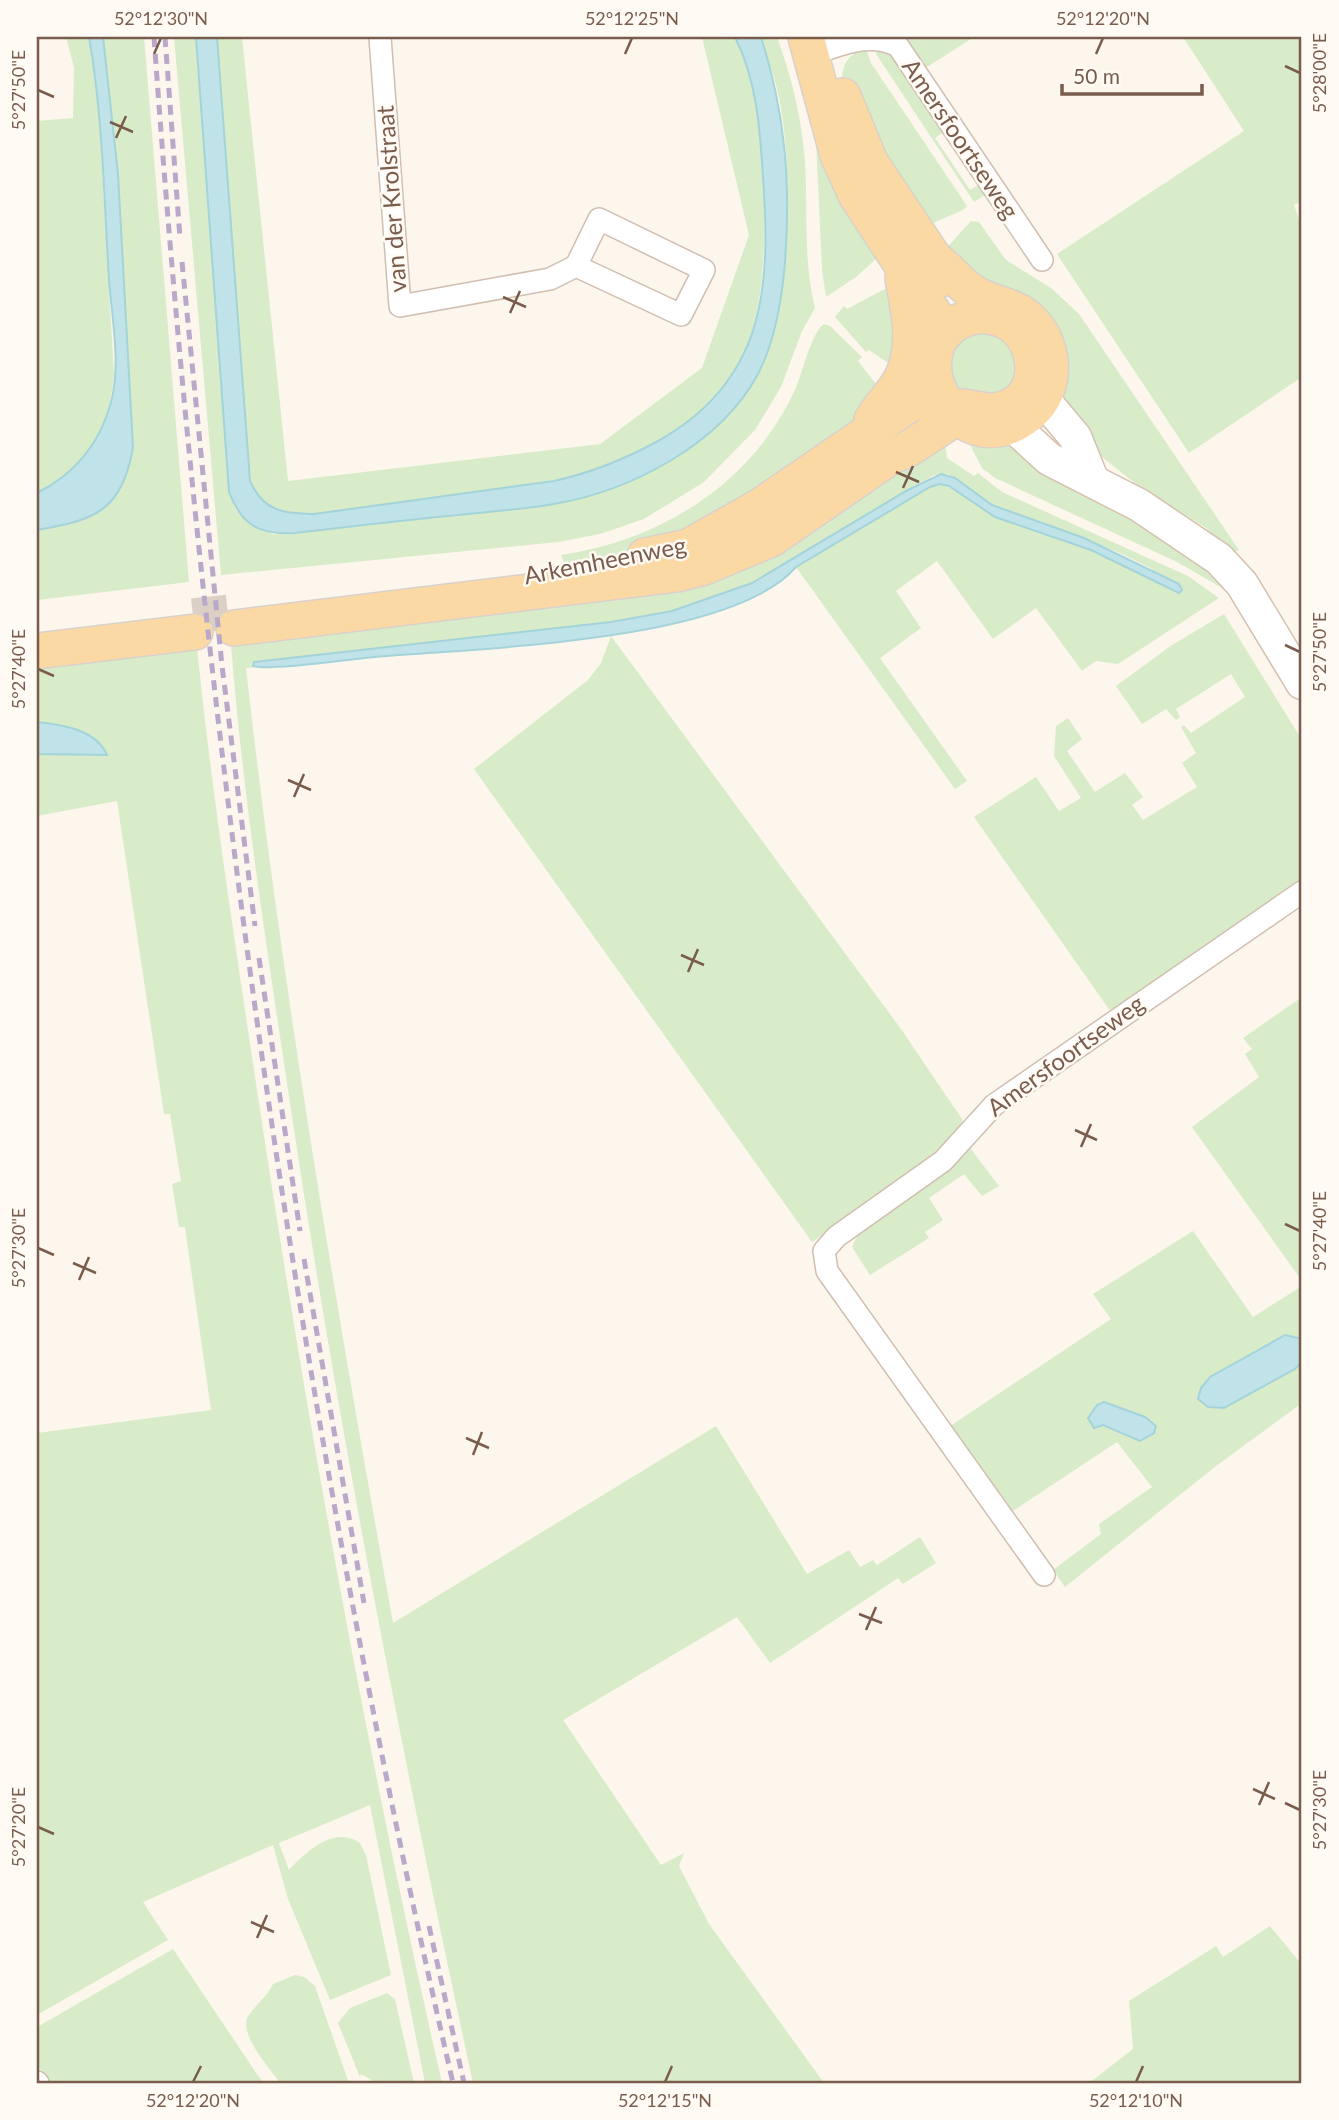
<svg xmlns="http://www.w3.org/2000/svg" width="1339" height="2120" font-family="Lato,sans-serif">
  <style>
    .green { fill: #d8ecc9 }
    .water { fill: #bfe3e8; stroke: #a5d3da; stroke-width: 2 }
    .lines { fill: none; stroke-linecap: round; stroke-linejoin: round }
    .primary-tunnel { stroke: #dcd0c4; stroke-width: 35; stroke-dasharray: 35 18; stroke-linecap: butt }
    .street-casing { stroke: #d1beb0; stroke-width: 24 }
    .secondary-casing { stroke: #d6c0b0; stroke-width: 35 }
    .primary-casing { stroke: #dad1cd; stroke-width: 38 }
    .street { stroke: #fff; stroke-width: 21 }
    .secondary { stroke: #fff; stroke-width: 32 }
    .primary { stroke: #fbd9a5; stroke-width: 35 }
    .rail { stroke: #b9a8c9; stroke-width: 5; stroke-dasharray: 10 7; stroke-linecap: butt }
    .ticks { fill: none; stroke: #7a5c4d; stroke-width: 2.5 }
    .labels { text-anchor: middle; stroke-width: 5; stroke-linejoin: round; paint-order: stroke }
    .street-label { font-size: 24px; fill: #7a5c4d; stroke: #fffaf3 }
    .neatline { fill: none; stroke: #7a5c4d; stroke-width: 2.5 }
    .ticks-label { font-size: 18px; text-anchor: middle; fill: #7a5c4d }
  </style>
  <rect width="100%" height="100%" fill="#fdf6ec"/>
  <g class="green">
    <path d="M66 37H89L99 114 114 374C110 427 85 469 37 493V121L73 118 74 67Z"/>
    <path d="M103 37H144L189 582 37 600V530C96 520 121 512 133 448L118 174Z"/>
    <path d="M174 37H196L229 492 236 510 273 534 575 499C629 481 682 460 724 419 743 401 758 377 767 353 791 288 793 165 779 98 775 77 767 57 761 37H777C792 78 802 119 805 163 808 210 803 261 815 308L802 331 781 387 755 430 704 482 644 519 600 534 558 542 221 575Z"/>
    <path d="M217 37H242L288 481 600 444 702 368 749 235 702 37H735C763 95 765 167 764 230 764 277 759 327 737 369 711 420 635 459 583 475 549 485 512 488 478 492 423 500 369 507 314 514 283 513 265 512 250 482Z"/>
    <path d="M898 37H974L924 69Z"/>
    <path d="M1183 37H1302V201L1294 205 1302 228V377L1189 453 1057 254 1244 131Z"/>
    <path d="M866 49 871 63 967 206 963 210 926 226 842 83C841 66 848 53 866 49Z"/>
    <path d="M877 49 890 51 945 131 935 138 970 190 981 184 988 193 974 202 876 54Z"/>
    <path d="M816 139 878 257 856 277 826 297 822 270Z"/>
    <path d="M971 221 979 222 1006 260 1051 288 1079 314 1239 550 1232 553 1206 528 1137 485 1091 448 1079 434 1008 297 944 251Z"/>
    <path d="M894 284 897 369 869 350 866 352 835 317 844 306 847 309Z"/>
    <path d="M824 324 830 326 862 357 858 361 883 393 858 419 754 491 659 547 623 556 564 563 561 555C661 540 750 485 794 392 802 376 811 332 824 324Z"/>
    <path d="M987 332C994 335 1002 337 1007 342 1020 357 1020 387 998 393 985 398 969 389 955 390 946 358 950 337 987 332Z"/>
    <path d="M999 436 1078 491 1172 542 1224 581 1222 588 1177 562 995 478 982 468 967 439Z"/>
    <path d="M945 442 947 458 974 476 978 473 1002 492 1188 576 1219 598 1118 664 1096 661 1082 671 1036 608 993 639 937 561 896 591 921 628 880 658 967 781 955 789 796 567 930 487 940 484 949 486 995 517 1091 550 1179 592 1150 568 1120 553 992 505 948 474 934 475 752 583 672 611 611 622 255 662 256 667 246 668C282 989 336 1306 393 1623L716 1426 807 1574 849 1550 860 1567 873 1560 877 1565 920 1537 936 1563 903 1584 898 1578 770 1663 737 1617 563 1720 661 1865 684 1853 679 1866 709 1924 824 2083H473C403 1760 340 1437 291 1110 268 955 243 800 231 644L564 606 569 599Z"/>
    <path d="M1224 614 1302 740V886L1113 1015 974 817 1036 777 1059 811 1081 798 1054 756 1056 726 1068 718 1082 739 1067 751 1095 792 1125 773 1143 797 1132 805 1143 820 1197 787 1182 763 1196 753 1181 727 1184 725 1191 733 1245 697 1231 674 1176 709 1180 717 1176 720 1166 709 1142 724 1116 686 1172 645Z"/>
    <path d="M611 636 901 1029 962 1119 963 1124 936 1159 812 1242 474 769 588 680 601 663Z"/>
    <path d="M197 648C212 795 235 943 257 1090 307 1423 367 1755 442 2083H425L370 1805 279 1843 289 1870C306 1852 334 1825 360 1843L366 1855 391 1975 330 2000 288 1899 273 1845 143 1902 168 1940 37 2015V1433L211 1410 185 1227H179L172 1184 181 1181 170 1114H164L117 801 37 816V754L106 755 74 728 37 722V667Z"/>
    <path d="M1302 997V1281L1192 1127 1259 1077 1245 1054 1252 1049 1243 1038Z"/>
    <path d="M967 1144 999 1186 982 1196 964 1174 929 1198 943 1220 925 1232 929 1238 870 1275 852 1247 862 1225Z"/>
    <path d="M1193 1231 1253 1317 1302 1286V1339L1285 1335 1210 1377 1201 1388 1199 1399 1224 1408 1302 1362V1403L1216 1466 1065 1587 1053 1570 1101 1534 1099 1524 1152 1487 1117 1442 1010 1513 947 1428 1111 1319 1093 1294Z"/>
    <path d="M1270 1926 1302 1965V2083H1089L1133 2049 1129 2001 1216 1946 1223 1957Z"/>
    <path d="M173 1949 263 2083H50L37 2065V2027Z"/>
    <path d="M295 1975 304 1977 315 1986 349 2083H280C270 2068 236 2032 249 2015 257 2003 267 1997 273 1984Z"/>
    <path d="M387 1993 395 1999 414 2083H377L361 2074 360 2077 338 2023 350 2008Z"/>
  </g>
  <g class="water">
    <path d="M89 37H103L118 174 133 448C121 511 96 520 37 530V493C75 474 100 443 111 402 121 365 112 318 109 280 104 199 103 117 89 37Z"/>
    <path d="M196 37H217L250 481C264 512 283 513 314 514L554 481C591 473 625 459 658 441 765 381 771 289 763 177 760 129 757 81 735 37H761C785 112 791 182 785 262 782 299 775 341 758 374 720 445 630 491 554 504 519 510 483 512 448 516 397 521 346 527 295 533 260 535 242 526 229 492Z"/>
    <path d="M941 474 955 478 992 505 1084 538 1179 584 1182 590 1179 593 1091 550 995 517 949 486 940 484 930 487 796 567C730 643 476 648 375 657 348 659 276 671 253 666L254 662 611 622 672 611 752 583 906 491Z"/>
    <path d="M37 722C65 725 96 730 107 755L37 754Z"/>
    <path d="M1285 1335 1302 1339V1362L1295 1369 1224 1408 1208 1407 1198 1399 1201 1388 1210 1377Z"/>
    <path d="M1104 1402 1145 1417 1156 1426 1154 1433 1140 1441 1103 1425 1094 1428 1088 1418 1097 1405Z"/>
  </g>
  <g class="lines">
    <path class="primary-tunnel" d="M193 616 229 612"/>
    <g class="street-casing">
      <g id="street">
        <path d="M380 37 400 306 550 279 576 266 599 219 704 270 681 315 576 266"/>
        <path d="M812 54C842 45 869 31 898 46L1042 260"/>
        <path d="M1044 1575 827 1271 824 1251 836 1237 943 1161 994 1105 1302 892"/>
        <path d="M37 2082 38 2083"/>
      </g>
    </g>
    <g class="secondary-casing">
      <g id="secondary">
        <path d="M1043 399 1075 437 1092 479"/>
        <path d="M1012 425 1049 459 1139 505 1219 559 1242 584 1302 683"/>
      </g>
    </g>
    <g class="primary-casing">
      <g id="primary">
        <path d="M806 37 838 155 856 195 946 332"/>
        <path d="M843 96 870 162 934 258 941 279"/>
        <path d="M934 258C949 269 959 284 974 293 989 303 1008 304 1023 314 1056 337 1061 390 1028 415 952 474 891 336 972 317 985 314 1001 317 1012 325 1040 346 1042 395 1006 408 979 419 964 395 936 415"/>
        <path d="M872 420C880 406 893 394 901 380 918 346 909 313 903 278"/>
        <path d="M645 556 688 547 759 507 936 386"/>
        <path d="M234 628 677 574 704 567 771 539 890 457 908 449 957 417"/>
        <path d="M37 651 195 632"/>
      </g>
    </g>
    <use href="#street" class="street"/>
    <use href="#secondary" class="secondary"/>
    <use href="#primary" class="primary"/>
    <g class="rail">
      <path d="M154 37C203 725 297 1411 453 2083"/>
      <path d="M165 37 180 238"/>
      <path d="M182 262 222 666 255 926"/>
      <path d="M259 958 300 1231"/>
      <path d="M304 1259 364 1603"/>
      <path d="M429 1926 464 2083"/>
    </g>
  </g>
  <path class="ticks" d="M154 54 161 38M625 54 632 38M1096 54 1103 38M1285 66 1300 73M38 90 54 97M110 122 133 132M116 138 126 116M503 297 526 307M510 313 520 291M896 472 919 482M903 488 913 466M1285 645 1300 652M38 669 54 676M288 780 311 790M294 797 304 774M681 955 704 965M688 972 698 949M1075 1130 1097 1140M1081 1147 1091 1124M1285 1224 1300 1231M38 1248 54 1255M73 1263 96 1273M79 1280 89 1257M466 1438 489 1448M473 1455 482 1432M859 1614 882 1623M866 1630 876 1607M1253 1789 1275 1799M1285 1803 1300 1810M1259 1805 1269 1782M38 1827 54 1834M251 1922 274 1932M257 1938 267 1915M193 2082 201 2066M665 2082 672 2066M1136 2082 1143 2066"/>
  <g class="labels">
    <g class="street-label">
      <text transform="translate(960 139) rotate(56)" y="8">Amersfoortseweg</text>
      <text transform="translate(392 199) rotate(-94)" y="8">van der Krolstraat</text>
      <text transform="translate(605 561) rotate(-11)" y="8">Arkemheenweg</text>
      <text transform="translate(1066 1056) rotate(-36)" y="8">Amersfoortseweg</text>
    </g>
  </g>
  <rect width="1339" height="2120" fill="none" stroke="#fffaf3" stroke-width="77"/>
  <path d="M1062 84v10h140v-10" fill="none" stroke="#7a5c4d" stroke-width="3.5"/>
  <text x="1073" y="84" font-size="21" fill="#7a5c4d" stroke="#fffaf3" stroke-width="5" paint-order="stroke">50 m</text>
  <rect x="38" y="38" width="1262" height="2044" class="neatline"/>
  <g class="ticks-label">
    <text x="161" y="25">52°12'30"N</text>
    <text x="632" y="25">52°12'25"N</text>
    <text x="1103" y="25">52°12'20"N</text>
    <text transform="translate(1320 73) rotate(-90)" y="6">5°28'00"E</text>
    <text transform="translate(19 90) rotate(-90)" y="6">5°27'50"E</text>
    <text transform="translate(1320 652) rotate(-90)" y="6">5°27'50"E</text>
    <text transform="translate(19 669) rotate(-90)" y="6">5°27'40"E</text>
    <text transform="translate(1320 1231) rotate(-90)" y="6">5°27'40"E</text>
    <text transform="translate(19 1248) rotate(-90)" y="6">5°27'30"E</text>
    <text transform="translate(1320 1810) rotate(-90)" y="6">5°27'30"E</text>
    <text transform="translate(19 1827) rotate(-90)" y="6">5°27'20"E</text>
    <text x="193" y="2107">52°12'20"N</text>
    <text x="665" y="2107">52°12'15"N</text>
    <text x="1136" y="2107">52°12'10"N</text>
  </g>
</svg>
